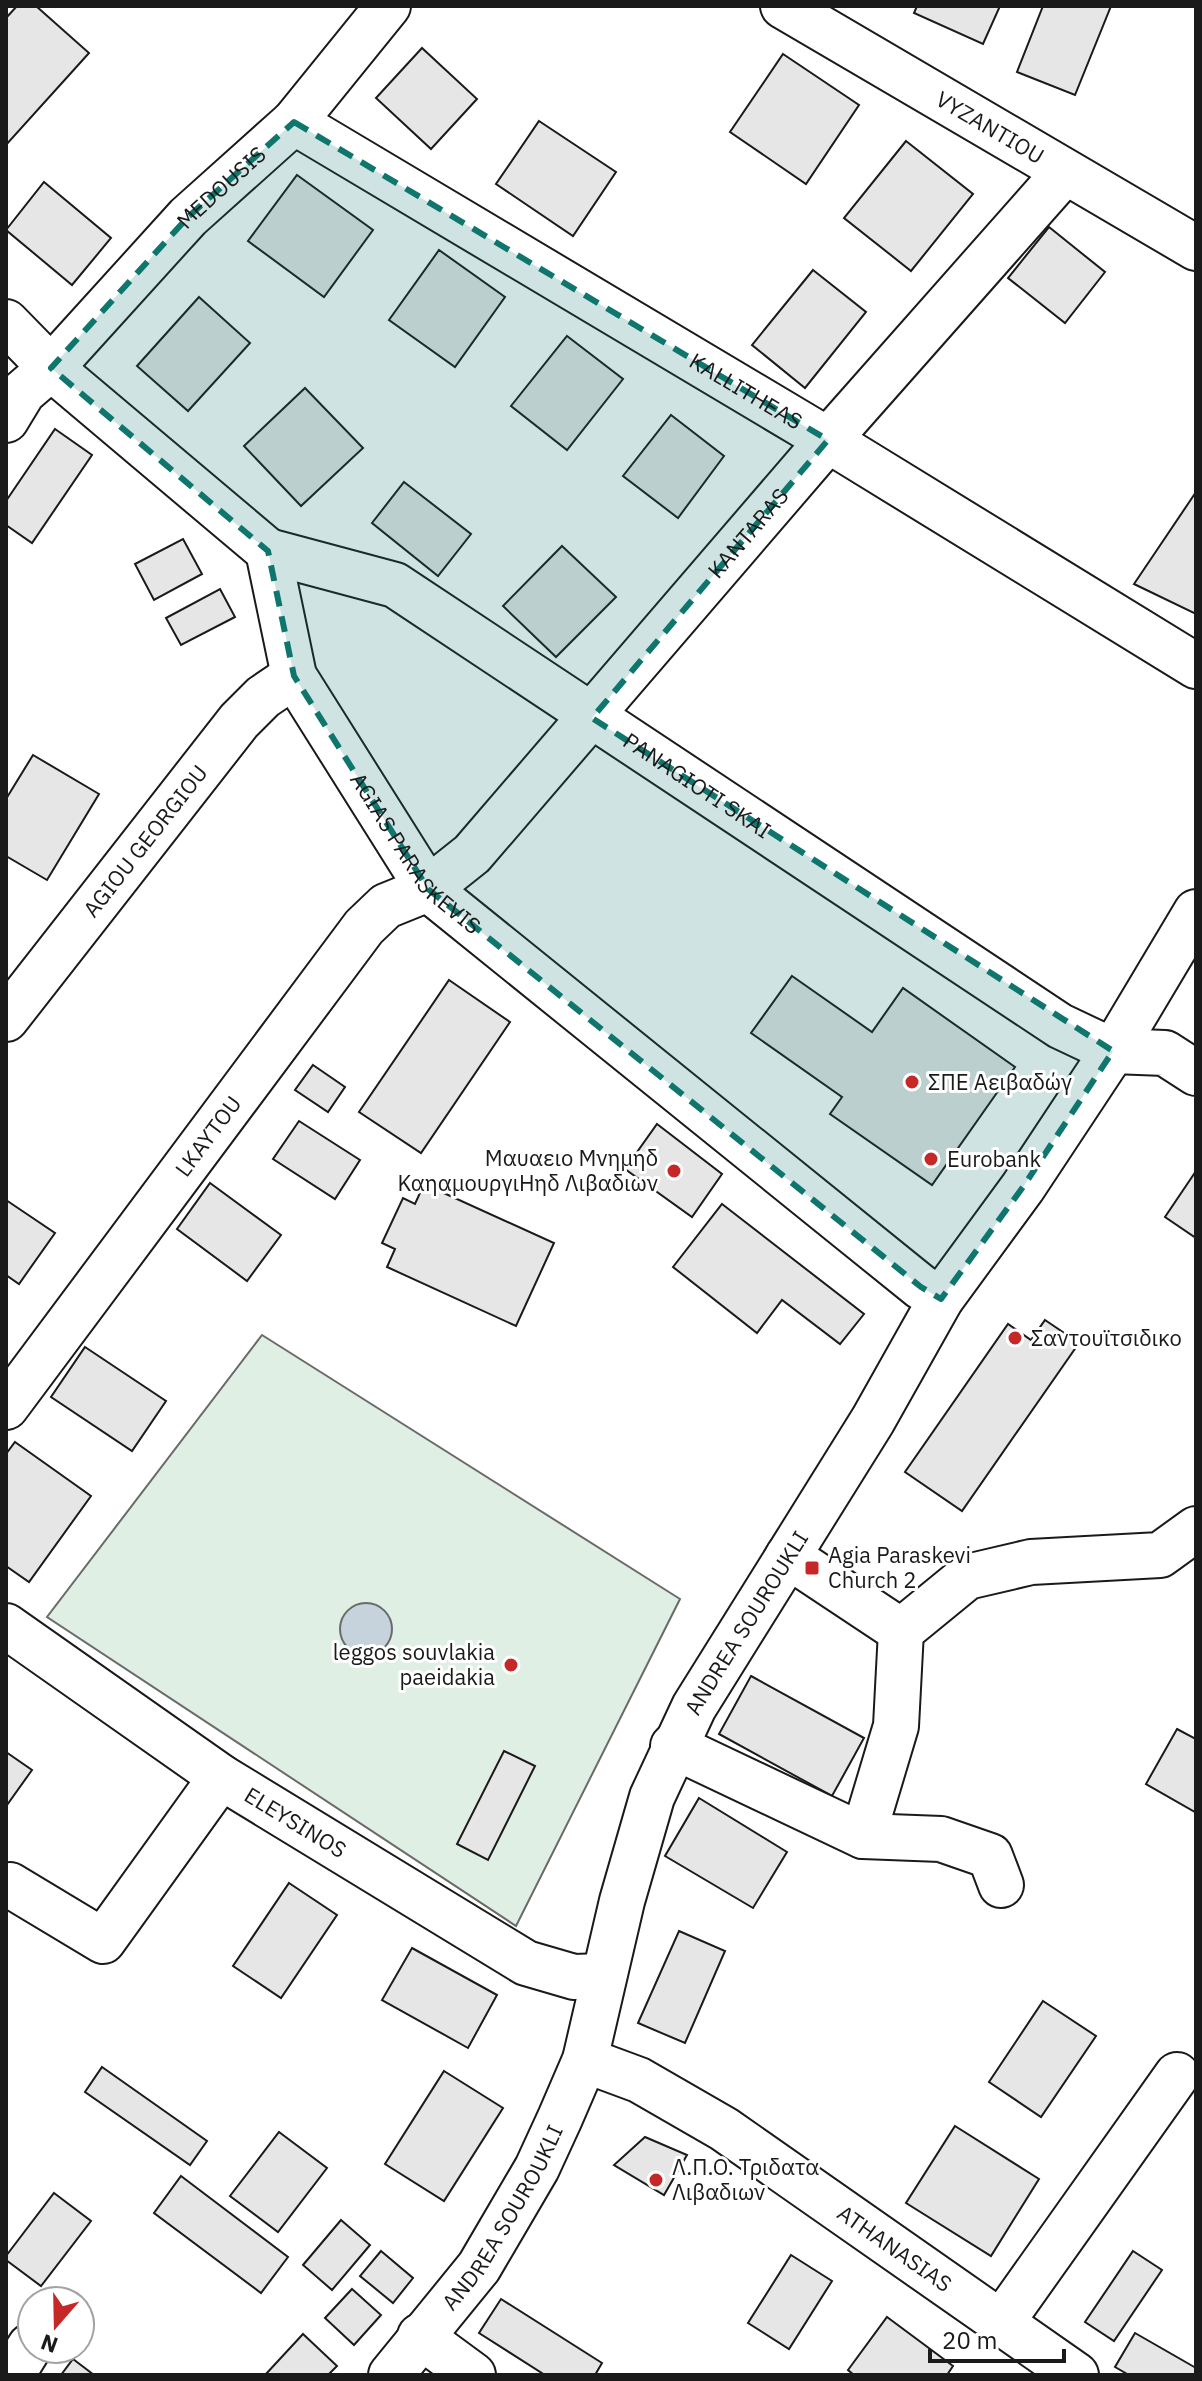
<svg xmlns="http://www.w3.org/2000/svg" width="1202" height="2381" font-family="'IBM Plex Sans',sans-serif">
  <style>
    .green { fill: #e0efe3; stroke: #6a6a6a; stroke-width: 2 }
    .water { fill: #c6d2dc; stroke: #6a6a6a; stroke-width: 2 }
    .building { fill: #e6e6e6; stroke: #1a1a1a; stroke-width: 2 }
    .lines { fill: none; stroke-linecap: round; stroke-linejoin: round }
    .minor-casing { stroke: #1a1a1a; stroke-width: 48 }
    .major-casing { stroke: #1a1a1a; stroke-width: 48 }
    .minor { stroke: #fff; stroke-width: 44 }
    .major { stroke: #fff; stroke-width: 44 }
    .marked { fill: #0f766e; fill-opacity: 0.2; stroke: #0f766e; stroke-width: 6; stroke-dasharray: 16 10; stroke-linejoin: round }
    .poi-dot { fill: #c62828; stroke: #fff; stroke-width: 3 }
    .labels { text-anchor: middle; stroke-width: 6; stroke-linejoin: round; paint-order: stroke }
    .street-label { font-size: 22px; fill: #1a1a1a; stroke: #fff }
    .poi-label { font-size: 22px; fill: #1a1a1a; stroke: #fff; text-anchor: start }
  </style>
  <rect width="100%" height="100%" fill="#fff"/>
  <path class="green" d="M262 1335 680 1599 516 1926 47 1617Z"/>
  <circle class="water" cx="366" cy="1629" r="26"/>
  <g class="building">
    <path d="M17 6H36L89 53 6 145V18Z"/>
    <path d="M917 6H1000L983 44 914 13Z"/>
    <path d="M1043 6H1111L1075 95 1017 72Z"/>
    <path d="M422 48 477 99 431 149 376 98Z"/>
    <path d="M783 54 859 105 806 184 730 132Z"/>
    <path d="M539 121 616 172 573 236 496 184Z"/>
    <path d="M906 141 973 194 911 271 844 218Z"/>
    <path d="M297 175 373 230 324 297 248 241Z"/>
    <path d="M44 182 111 238 72 285 6 230Z"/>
    <path d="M1049 227 1105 272 1065 323 1008 278Z"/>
    <path d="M439 250 505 297 455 367 389 320Z"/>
    <path d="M813 270 866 312 805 388 752 345Z"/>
    <path d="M199 297 250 343 188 411 137 366Z"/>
    <path d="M567 336 623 379 567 450 511 406Z"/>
    <path d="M305 388 363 448 301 506 244 446Z"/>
    <path d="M671 415 724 456 678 518 623 476Z"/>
    <path d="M55 429 92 455 32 543 6 525V501Z"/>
    <path d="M404 482 471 534 438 576 372 523Z"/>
    <path d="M1196 492V614L1134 584Z"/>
    <path d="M183 539 202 574 154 600 135 564Z"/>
    <path d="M562 546 616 597 556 657 503 606Z"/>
    <path d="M220 589 235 617 181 645 166 618Z"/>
    <path d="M33 755 99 794 47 880 6 856V799Z"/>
    <path d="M792 976 872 1032 903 988 1015 1067 932 1185 830 1114 842 1097 751 1033Z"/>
    <path d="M449 980 510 1022 421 1153 359 1112Z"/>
    <path d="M313 1065 345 1087 328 1112 295 1090Z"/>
    <path d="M299 1121 360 1160 335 1199 273 1159Z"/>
    <path d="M657 1124 722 1174 692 1217 625 1169Z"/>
    <path d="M1196 1171V1238L1165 1217Z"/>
    <path d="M210 1183 281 1235 247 1281 177 1229Z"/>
    <path d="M424 1184 554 1243 516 1326 387 1267 395 1249 382 1243 403 1198 415 1204Z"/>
    <path d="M6 1200 55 1233 19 1284 6 1275Z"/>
    <path d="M722 1204 864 1314 840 1344 782 1300 757 1333 673 1267Z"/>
    <path d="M1045 1320 1079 1343 962 1511 905 1472 1008 1324 1031 1340Z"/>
    <path d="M85 1347 166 1401 132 1451 51 1397Z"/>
    <path d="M15 1442 91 1496 29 1582 6 1566V1454Z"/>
    <path d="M751 1676 864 1738 832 1796 719 1734Z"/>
    <path d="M1177 1729 1196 1739 1195 1812 1146 1784Z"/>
    <path d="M504 1751 535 1766 488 1860 457 1844Z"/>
    <path d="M6 1752 32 1770 7 1805H6Z"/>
    <path d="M699 1798 787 1852 753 1908 665 1856Z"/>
    <path d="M289 1883 337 1915 281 1998 233 1966Z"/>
    <path d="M679 1931 725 1951 685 2043 638 2023Z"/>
    <path d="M412 1948 497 1995 468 2048 382 2000Z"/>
    <path d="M1043 2001 1096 2036 1041 2117 989 2082Z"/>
    <path d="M102 2067 207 2141 190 2165 85 2092Z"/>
    <path d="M444 2071 503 2108 444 2201 385 2164Z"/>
    <path d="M955 2126 1039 2179 991 2256 906 2203Z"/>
    <path d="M279 2132 327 2168 278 2232 230 2196Z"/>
    <path d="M645 2137 687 2155 664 2195 614 2165Z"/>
    <path d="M181 2176 288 2257 261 2293 154 2213Z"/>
    <path d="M54 2193 91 2221 41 2286 6 2260V2256Z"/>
    <path d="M341 2220 370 2245 332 2290 303 2265Z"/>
    <path d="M381 2251 413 2278 393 2303 360 2276Z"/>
    <path d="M1133 2251 1162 2270 1114 2341 1085 2322Z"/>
    <path d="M791 2255 832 2281 789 2349 748 2323Z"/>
    <path d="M352 2289 381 2315 354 2345 325 2318Z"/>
    <path d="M501 2299 602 2363 595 2375H545L479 2333Z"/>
    <path d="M887 2317 953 2366 947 2375H854L848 2370Z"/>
    <path d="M1135 2333 1196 2368V2375H1129L1115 2367Z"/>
    <path d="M303 2334 337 2366 328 2375H265Z"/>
    <path d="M73 2359 94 2375H61Z"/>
  </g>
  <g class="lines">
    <g class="minor-casing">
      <g id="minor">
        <path id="s1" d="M783 6 1196 248"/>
        <path id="s2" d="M294 122 828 440 1196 666"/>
        <path id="s3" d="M6 322 51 368 268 551 294 676 428 889 921 1287 941 1299"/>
        <path id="s4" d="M6 420 23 392 51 368 188 217 294 122 388 6"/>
        <path id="s5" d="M268 551 395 585 1060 1026 1113 1051 1165 1053 1196 1073"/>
        <path id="s6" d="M6 1019 239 721 263 697 294 676"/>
        <path id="s7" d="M6 1407 364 927 386 906 428 889 472 854 828 440 1065 172"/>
        <path d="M788 1556 901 1631"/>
        <path id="s8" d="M6 1626 221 1777 526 1963 574 1977 604 1976"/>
        <path d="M673 1746 863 1836 941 1839 990 1856 1001 1885"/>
        <path d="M863 1836 896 1726 901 1631 967 1577 1031 1562 1160 1555 1196 1529"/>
        <path d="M10 1885 103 1941 221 1777"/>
        <path id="s9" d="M585 2060 639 2080 724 2129 1076 2375"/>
        <path d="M1001 2323 1177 2075"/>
        <path d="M420 2336 473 2375"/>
        <path d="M12 2375 30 2346"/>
      </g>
    </g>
    <g class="major-casing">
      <g id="major">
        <path id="s10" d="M391 2375 479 2267 537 2168 560 2118 585 2060 622 1901 652 1797 694 1707 873 1420 941 1299 1023 1187 1113 1051 1196 912"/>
      </g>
    </g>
    <use href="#minor" class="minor"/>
    <use href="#major" class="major"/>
  </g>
  <path class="marked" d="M294 122 828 440 592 718 1113 1051 1023 1187 941 1299 921 1287 428 889 294 676 268 551 51 368 188 217Z"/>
  <g class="poi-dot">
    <circle cx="912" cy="1082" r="8"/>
    <circle cx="931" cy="1159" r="8"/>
    <circle cx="674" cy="1171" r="8"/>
    <circle cx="1015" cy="1338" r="8"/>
    <rect x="804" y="1560" width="16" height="16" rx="4"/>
    <circle cx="511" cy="1665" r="8"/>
    <circle cx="656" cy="2180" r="8"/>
  </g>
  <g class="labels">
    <g class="street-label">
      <text dy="8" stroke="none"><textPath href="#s1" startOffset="240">VYZANTIOU</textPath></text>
      <text dy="8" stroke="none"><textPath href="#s4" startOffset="318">MEDOUSIS</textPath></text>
      <text dy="8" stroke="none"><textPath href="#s2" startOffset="526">KALLITHEAS</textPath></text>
      <text dy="8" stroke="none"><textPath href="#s7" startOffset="1154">KANTARAS</textPath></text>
      <text dy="8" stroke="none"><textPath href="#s5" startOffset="494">PANAGIOTI SKAI</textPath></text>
      <text dy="8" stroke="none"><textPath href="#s6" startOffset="226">AGIOU GEORGIOU</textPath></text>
      <text dy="8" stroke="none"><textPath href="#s3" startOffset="692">AGIAS PARASKEVIS</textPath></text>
      <text dy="8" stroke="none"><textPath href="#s7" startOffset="338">LKAYTOU</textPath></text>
      <text dy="8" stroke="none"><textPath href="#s10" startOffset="842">ANDREA SOUROUKLI</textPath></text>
      <text dy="8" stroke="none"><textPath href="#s8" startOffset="350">ELEYSINOS</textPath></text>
      <text dy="8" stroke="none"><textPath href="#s10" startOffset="194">ANDREA SOUROUKLI</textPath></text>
      <text dy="8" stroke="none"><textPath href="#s9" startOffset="364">ATHANASIAS</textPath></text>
    </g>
    <g class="poi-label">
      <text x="928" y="1090">ΣΠΕ Αειβαδώγ</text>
      <text x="658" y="1166" text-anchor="end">Μαυαειο Μνημηδ<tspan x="658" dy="25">ΚαηαμουργιΗηδ Λιβαδιων</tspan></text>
      <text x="947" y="1167">Eurobank</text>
      <text x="1031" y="1346">Σαντουϊτσιδικο</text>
      <text x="828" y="1563">Agia Paraskevi<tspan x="828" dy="25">Church 2</tspan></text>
      <text x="495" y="1660" text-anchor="end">leggos souvlakia<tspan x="495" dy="25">paeidakia</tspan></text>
      <text x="672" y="2175">Λ.Π.Ο. Τριδατα<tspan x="672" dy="25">Λιβαδιων</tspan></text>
    </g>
  </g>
  <rect width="1202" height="2381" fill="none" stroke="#1a1a1a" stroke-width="16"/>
  <g transform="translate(56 2325) rotate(200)"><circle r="38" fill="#ffffff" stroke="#a3a3a3" stroke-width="2"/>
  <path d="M0-6L14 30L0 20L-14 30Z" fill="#c62828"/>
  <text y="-12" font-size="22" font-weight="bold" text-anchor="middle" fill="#1a1a1a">N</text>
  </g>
  <path d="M930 2349v12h134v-12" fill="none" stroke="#1a1a1a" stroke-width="4"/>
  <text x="942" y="2349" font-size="24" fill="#1a1a1a" stroke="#ffffff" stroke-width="6" paint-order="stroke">20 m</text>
</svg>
